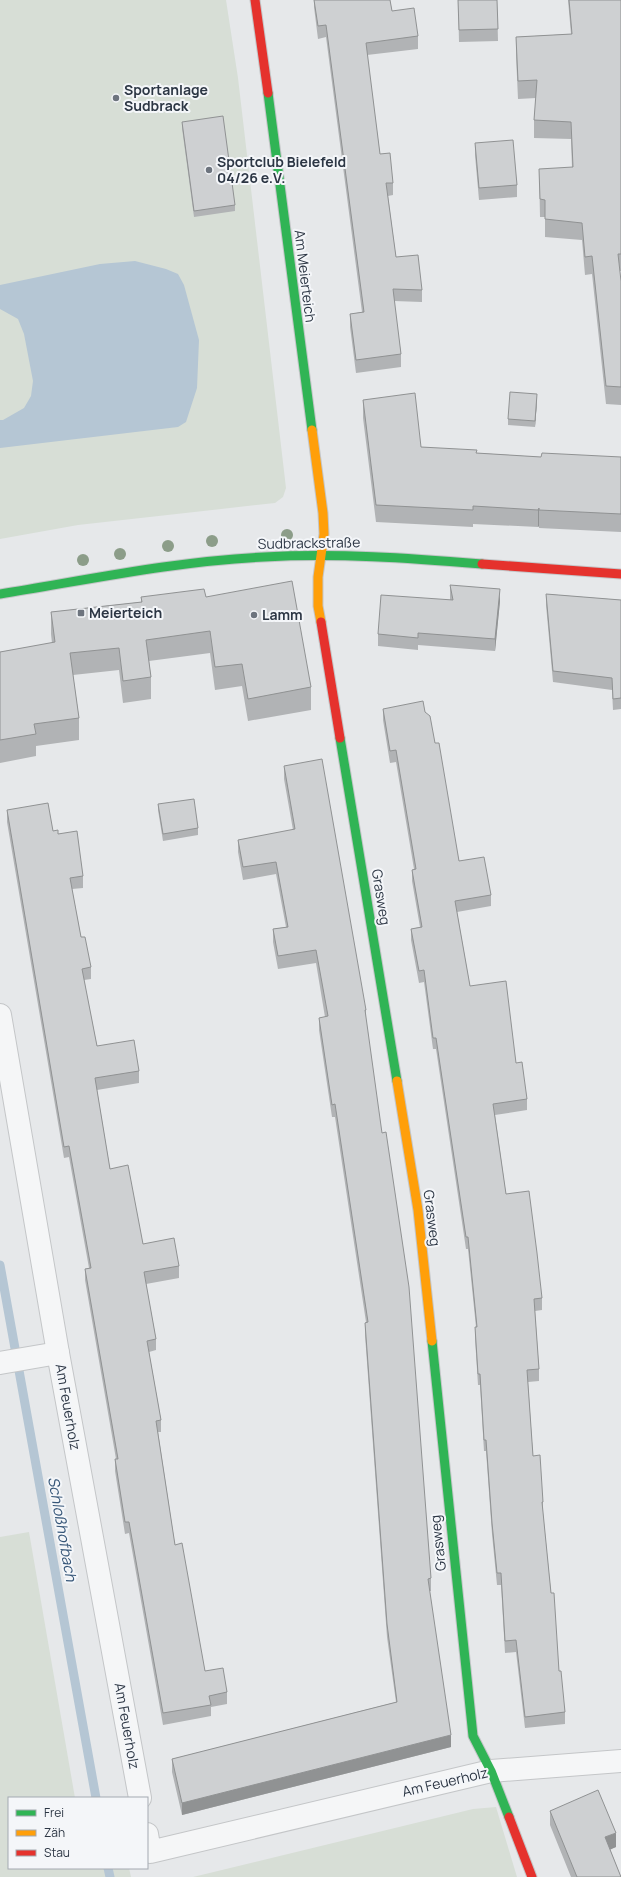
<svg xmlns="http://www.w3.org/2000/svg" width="621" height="1877" font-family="Manrope,sans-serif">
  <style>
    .green { fill: #d7ded6 }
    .water { fill: #b5c6d4 }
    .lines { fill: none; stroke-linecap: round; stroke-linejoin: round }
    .stream { stroke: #b5c6d4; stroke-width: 9 }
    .street-casing { stroke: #c4c6c8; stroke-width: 24 }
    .fast-casing { stroke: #c4c6c8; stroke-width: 11 }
    .slow-casing { stroke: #c4c6c8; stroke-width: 11 }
    .jam-casing { stroke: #c4c6c8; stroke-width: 11 }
    .street { stroke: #f5f6f7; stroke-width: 22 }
    .fast { stroke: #30b455; stroke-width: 9 }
    .slow { stroke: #ff9f0a; stroke-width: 9 }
    .jam { stroke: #e5322d; stroke-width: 9 }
    .tree { fill: #8c9d89 }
    .wall { fill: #b1b3b5 }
    .shaded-wall { fill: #909293 }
    .building { fill: #ced0d2; stroke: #909293 }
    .poi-dot { fill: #6d747e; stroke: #f4f6f9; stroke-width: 1.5 }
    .labels { text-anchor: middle; stroke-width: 4; stroke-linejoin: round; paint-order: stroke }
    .poi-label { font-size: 14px; font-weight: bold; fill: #2c3644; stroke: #f4f6f9; text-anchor: start }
    .street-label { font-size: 14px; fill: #2c3644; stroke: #f4f6f9 }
    .water-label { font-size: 15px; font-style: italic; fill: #365678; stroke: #f4f6f9 }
  </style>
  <rect width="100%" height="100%" fill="#e6e8ea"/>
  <g class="green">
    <path d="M0 0H226L238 78 286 488 283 497 275 503 78 525 0 539Z"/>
    <path d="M29 1532 75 1798H9V1868H129L131 1877H0V1537Z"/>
    <path d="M496 1807 517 1877H193L473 1809Z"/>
  </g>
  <path class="water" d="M135 261 166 269 178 274 184 285 199 340 197 388 186 422 178 427 0 448V420H3L24 408 31 396 33 381 24 334 18 319 0 309V285L100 264Z"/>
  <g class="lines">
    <g class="stream">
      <path d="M0 1265 96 1798"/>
      <path d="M108 1868 110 1877"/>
    </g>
    <g class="street-casing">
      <g id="street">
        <path d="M0 1015 58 1353 140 1798"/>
        <path d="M0 1363 58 1353"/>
        <path d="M147 1834 150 1852 491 1771 621 1761"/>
      </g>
    </g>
    <g class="fast-casing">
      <g id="fast">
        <path d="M268 93 312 430"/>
        <path d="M0 594C87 580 176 561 264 557 337 553 409 558 482 564"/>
        <path d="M340 738 397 1081"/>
        <path d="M432 1341 473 1736 491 1771 509 1817"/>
      </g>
    </g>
    <g class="slow-casing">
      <g id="slow">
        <path d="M312 430 323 513 324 534 318 577V606L321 622"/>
        <path d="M397 1081 418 1210 432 1341"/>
      </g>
    </g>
    <g class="jam-casing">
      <g id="jam">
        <path d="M255 0 268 93"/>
        <path d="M482 564 621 574"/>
        <path d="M321 622 340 738"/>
        <path d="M509 1817 532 1877"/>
      </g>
    </g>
    <use href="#street" class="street"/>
    <use href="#fast" class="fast"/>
    <use href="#slow" class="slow"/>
    <use href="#jam" class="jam"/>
  </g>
  <g class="tree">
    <circle cx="287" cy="535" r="6"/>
    <circle cx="212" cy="541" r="6"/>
    <circle cx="168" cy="546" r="6"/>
    <circle cx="120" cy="554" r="6"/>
    <circle cx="83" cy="560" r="6"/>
  </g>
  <g class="wall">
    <path d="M314 0H390L392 11 418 36V49L367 55 380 154 393 183V195L388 196 396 257 422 290V302L394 301 401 354V367L356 373 350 327V314L362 312 326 37 318 39 314 7Z"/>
    <path d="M458 0H497L498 41 459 42Z"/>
    <path d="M568 0H621V271H620L621 281V405L606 404 592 274 585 275 582 240 545 237V217H540L539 169 572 168 571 139 534 138V120L536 98 518 99 516 55V37L571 34Z"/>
    <path d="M182 122 235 205V211L194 217 182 128Z"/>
    <path d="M475 143 517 185V197L479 200 475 155Z"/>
    <path d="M363 400 421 447 477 453 541 457H621V532L539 528V526L538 527 473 524V527L376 522 363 418Z"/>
    <path d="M537 401 535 427 508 425V419Z"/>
    <path d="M450 585 500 601 495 651 418 645V650L378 646V634L450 600Z"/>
    <path d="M546 594 621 600V709L613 710 612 690 553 682 546 605Z"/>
    <path d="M141 597H206L311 687V710L248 721 242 686 215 690 210 653 149 661 151 677V699L123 703 119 670 73 675 79 718V740L36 746V756L0 763V652L52 643 51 634V612L141 602Z"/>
    <path d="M383 709 425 712 435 743 459 861 491 895V906L457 912 470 986 516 1063 527 1099V1110L495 1115 506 1194 542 1298V1310L535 1311 539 1369V1381L528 1382 533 1456 543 1502V1513L559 1671 565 1712V1724L525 1728 516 1652 505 1653 501 1585H497L492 1534 486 1451H484L480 1385H478L475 1338V1327H476L468 1249H466L436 1049H433L424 982 419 983 411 940V929L420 927 412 881V870L414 869 396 762 390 763 383 720Z"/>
    <path d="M284 766 366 1010V1022L431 1578V1591H429L451 1747 182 1815 172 1772V1759L396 1702 387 1637 365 1335V1323L366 1322 335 1117H332L319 1030V1018L325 1017 316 963 278 969 273 942V929L286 927 276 874 243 880 238 852V840L293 830 284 779Z"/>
    <path d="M158 804 198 828V835L163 841 158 810Z"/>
    <path d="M7 810 53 831 58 834 83 876V888L72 889 81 937 91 967V979L84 980 97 1046 139 1071V1083L97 1090 110 1169 143 1244 179 1266V1278L146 1284 156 1339V1350L149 1352 161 1420V1432H158L175 1545 205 1671 227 1692V1704L211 1707V1716L163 1725 129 1533 125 1534 115 1471V1459H116L85 1280V1269L89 1268 69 1157 64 1158 7 822Z"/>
    <path d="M550 1811 616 1847 610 1849 621 1877H571L550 1825Z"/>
  </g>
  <g class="shaded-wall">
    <path d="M537 394V401L535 427V421Z"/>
    <path d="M539 508V526L538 527V510Z"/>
    <path d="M500 589V601L495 651V639Z"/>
    <path d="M451 1735V1747L182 1815V1803Z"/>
    <path d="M616 1833V1847L605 1852V1837Z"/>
  </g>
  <g class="building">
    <path d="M314 0H390L392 11 414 8 418 36 366 43 380 154 390 153 393 183H386L396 257 418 255 422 290 393 289 401 354 356 360 350 314 364 312 326 25 318 26Z"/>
    <path d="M458 0H497L498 29 459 30Z"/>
    <path d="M569 0H621V254H618L621 281V387L606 386 592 256 585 257 582 223 545 219V200L540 199 539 169 573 167 571 122 534 120 537 80 518 81 516 37 572 34Z"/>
    <path d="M223 116 235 205 194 211 182 122Z"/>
    <path d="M513 140 517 185 479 188 475 143Z"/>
    <path d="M510 392 537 394 535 421 508 419Z"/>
    <path d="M415 393 421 447 477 450 476 453 541 457 542 453 621 457V514L539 510V508L538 510 473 506V510L376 505 363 400Z"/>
    <path d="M292 581 311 687 248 699 242 664 215 667 210 631 146 640 151 677 123 681 119 648 70 653 79 718 34 724 36 734 0 740V652L55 642 51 612 142 602 141 597 204 589 206 597Z"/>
    <path d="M450 585 500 589 495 639 418 633V638L378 634 381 595 453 600Z"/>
    <path d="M546 594 621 600V698L613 699 612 678 553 671Z"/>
    <path d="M423 701 425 712 430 716 435 743H439L459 861 484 857 491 895 455 901 470 986 506 981 516 1063 522 1062 527 1099 493 1104 506 1194 529 1191 537 1253 542 1298 534 1299 539 1369 527 1370 533 1456 540 1455 543 1502H542L551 1593H554L559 1671H561L565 1712 525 1717 516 1640 505 1641 501 1573H497L492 1523 486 1440H484L480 1374H478L475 1327H477L468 1237H466L436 1038H433L424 970 419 971 411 929 422 927 412 870 416 869 396 750 390 751 383 709Z"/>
    <path d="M322 759 366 1010H365L382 1133 386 1132 409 1287 431 1578 428 1579 451 1735 182 1803 172 1759 397 1702 387 1624 365 1323 368 1322 335 1104 332 1105 319 1018 328 1016 316 950 278 956 273 929 288 927 276 862 243 867 238 840 295 829 284 766Z"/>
    <path d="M194 799 198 828 163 834 158 804Z"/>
    <path d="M48 803 53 831 58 830V834L77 831 83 876 70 878 81 937H85L91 967 82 969 97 1046 134 1040 139 1071 95 1078 110 1169 128 1165 143 1244 174 1238 179 1266 144 1272 156 1339 147 1341 161 1420 156 1421 175 1545 182 1543 205 1671 223 1668 227 1692 209 1696 211 1705 163 1713 129 1522H125L115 1459H118L85 1269 91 1268 69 1146 64 1147 7 810Z"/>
    <path d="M598 1790 616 1833 605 1837 621 1877H577L550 1811Z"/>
  </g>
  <g class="poi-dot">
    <circle cx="116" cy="98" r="4"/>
    <circle cx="209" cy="170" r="4"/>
    <rect x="77" y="609" width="8" height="8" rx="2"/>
    <circle cx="254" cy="615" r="4"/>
  </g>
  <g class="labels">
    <g class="poi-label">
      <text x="124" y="95">Sportanlage<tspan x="124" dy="16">Sudbrack</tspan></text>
      <text x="217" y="167">Sportclub Bielefeld<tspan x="217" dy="16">04/26 e.V.</tspan></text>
      <text x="89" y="618">Meierteich</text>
      <text x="262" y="620">Lamm</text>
    </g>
    <g class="street-label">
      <text transform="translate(305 276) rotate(83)" y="5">Am Meierteich</text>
      <text transform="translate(309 543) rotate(-1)" y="5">Sudbrackstraße</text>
      <text transform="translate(381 897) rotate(81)" y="5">Grasweg</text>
      <text transform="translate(432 1218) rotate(83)" y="5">Grasweg</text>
      <text transform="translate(68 1407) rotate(80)" y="5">Am Feuerholz</text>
      <text transform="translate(438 1543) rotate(-96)" y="5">Grasweg</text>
      <text transform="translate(127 1726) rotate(80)" y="5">Am Feuerholz</text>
      <text transform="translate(445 1782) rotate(-13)" y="5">Am Feuerholz</text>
    </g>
    <g class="water-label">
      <text transform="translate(62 1529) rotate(80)" y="5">Schloßhofbach</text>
    </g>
  </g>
  <rect x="8" y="1797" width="140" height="72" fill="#f4f6f9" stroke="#a4a9b1"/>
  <rect x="16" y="1810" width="20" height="6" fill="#30b455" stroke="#a4a9b1"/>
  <text x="44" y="1817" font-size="12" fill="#2c3644">Frei</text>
  <rect x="16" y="1830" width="20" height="6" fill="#ff9f0a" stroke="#a4a9b1"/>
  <text x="44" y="1837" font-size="12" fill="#2c3644">Zäh</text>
  <rect x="16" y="1850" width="20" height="6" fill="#e5322d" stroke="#a4a9b1"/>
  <text x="44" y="1857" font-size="12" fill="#2c3644">Stau</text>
</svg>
